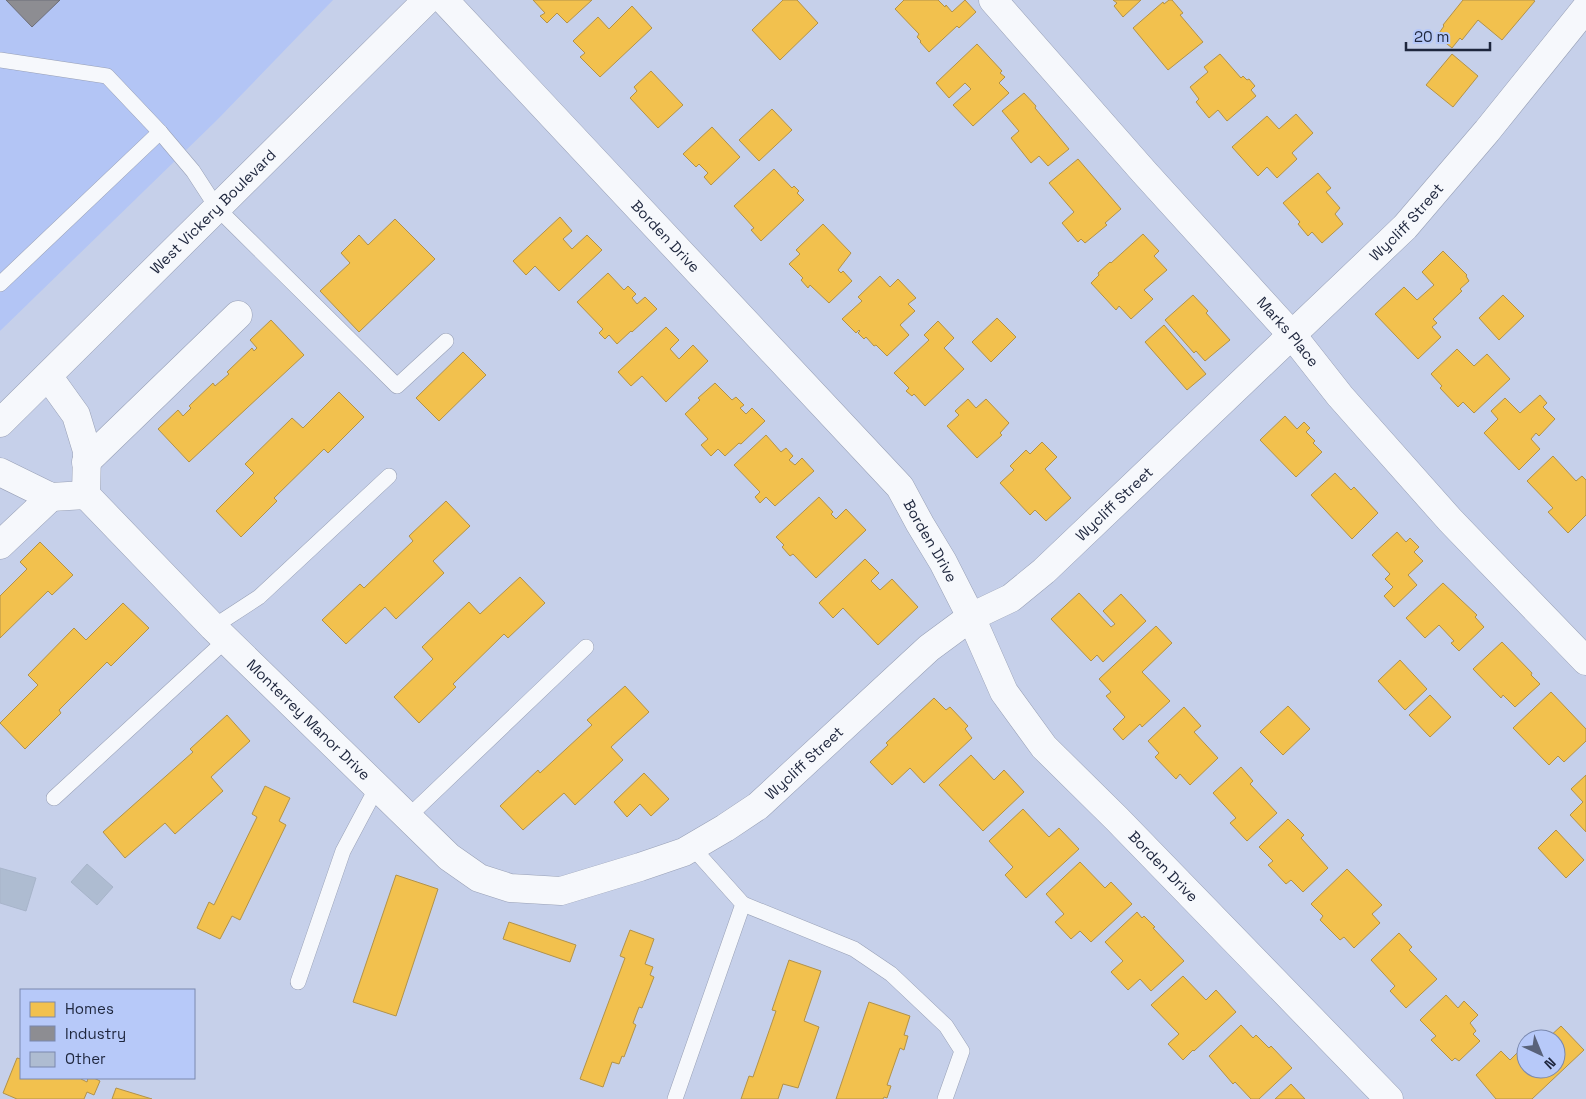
<svg xmlns="http://www.w3.org/2000/svg" width="1586" height="1099" font-family="'Space Grotesk',sans-serif">
  <style>
    .built { fill: #b3c5f5 }
    .homes { fill: #f2c14e; stroke: #b29249 }
    .industry { fill: #8d8d92; stroke: #6c6e78 }
    .building { fill: #aebcd1; stroke: #a7b4ca }
    .lines { fill: none; stroke-linecap: round; stroke-linejoin: round }
    .service-casing { stroke: #98a0b6; stroke-width: 16 }
    .minor-casing { stroke: #98a0b6; stroke-width: 29 }
    .secondary-casing { stroke: #98a0b6; stroke-width: 29 }
    .service { stroke: #f6f8fc; stroke-width: 15 }
    .minor { stroke: #f6f8fc; stroke-width: 28 }
    .secondary { stroke: #f6f8fc; stroke-width: 28 }
    .labels { text-anchor: middle; stroke-width: 5; stroke-linejoin: round; paint-order: stroke }
    .street-label { font-size: 15px; fill: #1e263d; stroke: #b7c9f9 }
  </style>
  <rect width="100%" height="100%" fill="#c6d0ea"/>
  <path class="built" d="M0 0H333L217 120 0 331Z"/>
  <g class="homes">
    <path d="M533 0H592L567 23 557 13 547 23 540 16 545 13Z"/>
    <path d="M783 0H797L818 23 780 60 752 30Z"/>
    <path d="M904 0H938L945 7 946 5 952 12 965 0 976 12 959 28 957 26 929 52 920 42 921 41 917 37 919 34 895 9Z"/>
    <path d="M1113 0H1141L1123 17 1114 6 1117 3Z"/>
    <path d="M1169 0H1172L1183 13 1180 15 1203 42 1168 70 1133 28 1163 2 1164 4Z"/>
    <path d="M1463 0H1533L1535 1 1502 40 1478 20 1462 40 1460 38 1452 48 1437 36 1444 26 1443 25Z"/>
    <path d="M632 6 652 28 600 77 580 57 585 53 573 41 598 17 609 29Z"/>
    <path d="M977 44 1002 71 1000 73 1005 77 999 83 1009 93 973 126 953 105 971 89 965 83 949 98 936 83Z"/>
    <path d="M1220 54 1241 78 1243 76 1247 80 1249 79 1255 86 1251 90 1256 96 1227 121 1218 110 1209 118 1196 102 1199 99 1190 87 1208 72 1204 67Z"/>
    <path d="M1452 54 1478 76 1453 107 1426 85Z"/>
    <path d="M651 71 683 105 658 128 630 98 637 91 634 87Z"/>
    <path d="M1024 93 1036 106 1035 108 1069 149 1048 166 1039 156 1031 163 1011 138 1019 131 1002 111Z"/>
    <path d="M772 109 792 130 759 161 739 140Z"/>
    <path d="M1296 114 1313 133 1292 153 1297 159 1277 178 1267 167 1258 176 1232 147 1267 116 1279 129Z"/>
    <path d="M712 127 740 157 711 185 704 177 708 173 699 164 696 167 683 154Z"/>
    <path d="M1078 159 1121 209 1105 223 1107 225 1085 243 1081 239 1078 242 1062 223 1074 212 1049 183Z"/>
    <path d="M774 169 792 188 794 186 799 191 797 193 804 200 761 241 751 230 754 228 734 206Z"/>
    <path d="M1318 173 1331 188 1326 192 1340 208 1335 214 1343 224 1322 243 1312 232 1308 236 1298 224 1300 222 1283 203Z"/>
    <path d="M560 217 572 231 563 239 572 249 587 235 602 250 559 291 535 266 526 275 513 261Z"/>
    <path d="M395 219 435 259 359 332 320 291 350 263 341 253 359 235 368 245Z"/>
    <path d="M823 224 851 253 838 270 841 273 843 271 852 281 829 303 810 285 808 288 801 280 803 278 789 264 800 254 796 250Z"/>
    <path d="M1143 234 1159 251 1154 256 1167 270 1144 290 1153 299 1131 319 1119 306 1116 310 1091 283 1099 275 1098 273 1110 262 1111 263Z"/>
    <path d="M1443 251 1467 275 1466 276 1469 281 1460 289 1462 291 1433 319 1437 323 1432 327 1441 337 1418 359 1375 314 1404 287 1417 300 1434 285 1422 272Z"/>
    <path d="M608 273 624 290 628 286 636 294 632 298 637 304 645 297 657 309 632 332 631 331 617 344 609 335 605 339 599 333 603 329 577 302Z"/>
    <path d="M880 276 890 287 898 279 916 298 908 304 915 311 900 325 909 335 887 356 876 345 874 346 866 337 864 339 858 333 860 331 859 330 856 333 842 319 862 301 858 297Z"/>
    <path d="M1193 295 1208 311 1206 313 1230 340 1205 361 1196 351 1194 353 1165 320Z"/>
    <path d="M1503 295 1524 316 1499 340 1479 318Z"/>
    <path d="M997 318 1016 337 991 362 972 342Z"/>
    <path d="M271 320 304 355 189 462 158 429 178 410 183 416 191 408 189 406 213 383 215 386 229 374 227 372 252 348 254 351 257 348 250 340Z"/>
    <path d="M938 321 954 338 944 348 964 369 925 406 914 394 912 396 906 391 909 388 894 373 929 340 924 335Z"/>
    <path d="M1164 325 1206 374 1187 390 1145 342Z"/>
    <path d="M666 327 679 340 670 349 679 359 693 345 708 361 666 402 642 376 631 386 618 372Z"/>
    <path d="M1457 349 1474 366 1487 354 1510 379 1474 413 1463 402 1458 407 1440 388 1442 386 1431 374Z"/>
    <path d="M463 352 486 375 439 421 416 398Z"/>
    <path d="M715 383 732 400 736 397 744 405 740 408 746 414 752 408 765 421 741 444 739 443 725 456 718 449 711 456 701 445 708 439 685 414 700 400 698 398Z"/>
    <path d="M339 392 364 417 328 453 324 449 274 498 277 501 241 537 216 511 254 473 245 464 292 418 303 428Z"/>
    <path d="M1540 395 1547 403 1543 407 1555 419 1539 436 1536 433 1531 439 1540 449 1519 470 1484 433 1498 419 1491 411 1505 398 1520 413Z"/>
    <path d="M968 399 976 408 986 399 1009 423 1000 433 1002 435 977 458 947 426 959 415 955 411Z"/>
    <path d="M1285 416 1297 429 1304 422 1310 428 1306 432 1315 441 1313 443 1322 452 1296 477 1260 440Z"/>
    <path d="M766 435 781 452 786 448 793 456 789 460 795 465 802 458 814 471 775 506 766 497 760 503 755 497 760 492 734 465Z"/>
    <path d="M1042 442 1057 457 1045 469 1071 498 1046 521 1035 510 1030 515 1000 483 1014 470 1010 466 1026 450 1030 454Z"/>
    <path d="M1553 456 1576 481 1582 476 1586 480V515L1568 533 1548 512 1553 508 1527 481Z"/>
    <path d="M1335 473 1351 490 1354 487 1378 513 1352 539 1311 495Z"/>
    <path d="M819 497 833 512 831 514 836 519 846 509 866 530 816 578 793 554 790 556 782 547 784 545 776 537Z"/>
    <path d="M446 501 470 526 433 561 444 573 396 619 385 607 346 644 322 620 360 584 364 588 413 541 409 536Z"/>
    <path d="M1397 532 1406 542 1410 538 1419 547 1414 552 1423 561 1408 575 1417 585 1394 607 1384 596 1393 587 1385 579 1390 574 1372 555Z"/>
    <path d="M40 542 73 575 52 595 48 591 0 638V596L27 569 20 562Z"/>
    <path d="M865 559 879 573 871 581 880 590 892 579 918 607 878 645 843 608 833 618 819 603Z"/>
    <path d="M520 577 545 603 508 638 504 634 453 684 456 687 419 723 394 697 433 659 422 647 469 602 480 614Z"/>
    <path d="M1443 583 1477 615 1475 617 1484 627 1459 651 1451 643 1454 641 1439 625 1425 638 1406 618Z"/>
    <path d="M1079 593 1111 627 1115 624 1103 611 1121 594 1146 621 1103 662 1097 655 1091 661 1051 619Z"/>
    <path d="M123 603 149 628 111 666 107 662 59 710 61 713 25 749 0 723 38 685 28 675 74 628 86 640Z"/>
    <path d="M1156 626 1172 643 1142 672 1170 701 1142 727 1140 724 1123 740 1113 729 1125 717 1106 696 1111 692 1099 679Z"/>
    <path d="M1502 642 1532 673 1531 675 1540 684 1515 707 1503 695 1501 698 1473 669Z"/>
    <path d="M1400 660 1427 689 1405 710 1378 681Z"/>
    <path d="M625 686 649 712 611 747 623 760 575 805 564 793 523 830 500 806 538 770 540 773 592 725 587 720Z"/>
    <path d="M1551 692 1586 729V741L1564 762 1558 756 1549 765 1513 728Z"/>
    <path d="M1430 695 1451 717 1430 737 1409 715Z"/>
    <path d="M934 698 946 710 950 707 968 726 965 729 972 738 924 783 910 768 892 785 870 762 888 745 886 743Z"/>
    <path d="M1288 706 1310 729 1283 755 1260 732Z"/>
    <path d="M1184 707 1201 726 1194 732 1218 758 1190 785 1180 774 1176 779 1155 757 1159 753 1148 741Z"/>
    <path d="M227 715 250 741 211 777 223 791 175 834 165 823 125 858 103 832 193 752 190 749Z"/>
    <path d="M971 755 994 780 1004 770 1024 792 983 831 939 785Z"/>
    <path d="M1241 767 1253 781 1250 784 1277 813 1247 841 1230 823 1236 818 1213 793Z"/>
    <path d="M644 773 669 799 651 816 640 804 627 817 614 802Z"/>
    <path d="M1586 775V832L1570 815 1583 802 1571 789Z"/>
    <path d="M265 786 290 798 279 821 286 825 240 920 232 916 220 939 197 928 209 902 214 905 257 817 252 814Z"/>
    <path d="M1023 809 1049 837 1059 828 1079 849 1026 898 1005 875 1013 867 989 841Z"/>
    <path d="M1288 819 1304 835 1301 838 1328 868 1303 892 1291 880 1286 884 1268 865 1273 861 1259 847Z"/>
    <path d="M1556 830 1584 860 1566 878 1538 848Z"/>
    <path d="M1080 862 1105 888 1111 882 1132 904 1091 942 1080 931 1071 939 1055 922 1064 914 1046 894Z"/>
    <path d="M1347 869 1382 905 1372 914 1380 923 1354 948 1344 937 1340 940 1320 920 1323 916 1311 904Z"/>
    <path d="M396 875 438 889 396 1016 353 1002Z"/>
    <path d="M1137 912 1142 918 1144 916 1155 927 1153 928 1184 961 1151 991 1140 979 1128 990 1111 972 1123 961 1105 942Z"/>
    <path d="M509 922 576 945 570 962 503 939Z"/>
    <path d="M630 930 654 939 645 964 653 967 650 975 654 977 642 1008 639 1007 633 1023 636 1025 624 1057 622 1056 619 1064 612 1062 603 1087 580 1079 625 958 620 956Z"/>
    <path d="M1399 933 1412 947 1409 950 1437 979 1406 1008 1390 991 1395 986 1371 960Z"/>
    <path d="M789 960 821 971 804 1021 819 1027 798 1088 783 1084 778 1099H741L749 1076 753 1077 776 1011 772 1010Z"/>
    <path d="M1183 976 1206 1000 1216 990 1236 1012 1194 1051 1193 1050 1183 1060 1168 1044 1179 1034 1151 1005Z"/>
    <path d="M1446 995 1458 1008 1464 1001 1478 1015 1470 1023 1476 1031 1473 1034 1480 1041 1459 1061 1455 1058 1452 1061 1431 1040 1436 1036 1420 1020Z"/>
    <path d="M869 1002 910 1016 904 1035 908 1036 904 1050 900 1048 887 1085 891 1086 887 1098 884 1097 883 1099H836Z"/>
    <path d="M1241 1025 1253 1038 1256 1035 1269 1048 1271 1046 1292 1068 1259 1099H1251L1235 1082 1233 1084 1209 1056Z"/>
    <path d="M1561 1026 1584 1050 1532 1099H1496L1476 1075 1501 1051 1510 1060 1526 1044V1069H1556V1039H1547Z"/>
    <path d="M17 1058 21 1059V1078H82L81 1079 87 1082 88 1078H94L100 1081 94 1095 87 1092 84 1099H17L3 1093Z"/>
    <path d="M1291 1084 1305 1099H1275Z"/>
    <path d="M116 1088 152 1099H112Z"/>
  </g>
  <path class="industry" d="M6 0H60L32 27Z"/>
  <g class="building">
    <path d="M87 864 113 887 97 905 71 882Z"/>
    <path d="M0 868 36 878 26 911 0 903Z"/>
  </g>
  <g class="lines">
    <g class="service-casing">
      <g id="service">
        <path d="M0 60 107 76 160 132 193 171 217 208 397 386 446 341"/>
        <path d="M0 284 160 132"/>
        <path d="M213 627 259 597 389 476"/>
        <path d="M54 798 226 640"/>
        <path d="M408 817 586 647"/>
        <path d="M743 904 854 949 891 974 946 1026 962 1051 945 1099"/>
        <path d="M298 982 343 851 377 787"/>
        <path d="M675 1099 743 904 692 847"/>
      </g>
    </g>
    <g class="minor-casing">
      <g id="minor">
        <path id="s1" d="M444 0 900 487 920 524 943 562 971 617 1004 692 1044 747 1117 819 1389 1099"/>
        <path id="s2" d="M993 0 1144 172 1292 335 1340 396 1450 520 1586 661"/>
        <path id="s3" d="M48 376 76 415 87 451 86 495 213 627 449 857 479 878 510 888 561 891 640 867 684 852 725 828 758 806 929 648 971 617 1011 598 1044 571 1405 227 1487 131 1586 8"/>
        <path d="M86 462 238 315"/>
        <path d="M0 472 51 497 86 495"/>
        <path d="M0 545 51 497"/>
      </g>
    </g>
    <g class="secondary-casing">
      <g id="secondary">
        <path id="s4" d="M0 423 427 0"/>
      </g>
    </g>
    <use href="#service" class="service"/>
    <use href="#minor" class="minor"/>
    <use href="#secondary" class="secondary"/>
  </g>
  <g class="labels">
    <g class="street-label">
      <text dy="5" stroke="none"><textPath href="#s4" startOffset="300">West Vickery Boulevard</textPath></text>
      <text dy="5" stroke="none"><textPath href="#s3" startOffset="1854">Wycliff Street</textPath></text>
      <text dy="5" stroke="none"><textPath href="#s1" startOffset="324">Borden Drive</textPath></text>
      <text dy="5" stroke="none"><textPath href="#s2" startOffset="444">Marks Place</textPath></text>
      <text dy="5" stroke="none"><textPath href="#s3" startOffset="1448">Wycliff Street</textPath></text>
      <text dy="5" stroke="none"><textPath href="#s1" startOffset="729">Borden Drive</textPath></text>
      <text dy="5" stroke="none"><textPath href="#s3" startOffset="446">Monterrey Manor Drive</textPath></text>
      <text dy="5" stroke="none"><textPath href="#s3" startOffset="1042">Wycliff Street</textPath></text>
      <text dy="5" stroke="none"><textPath href="#s1" startOffset="1134">Borden Drive</textPath></text>
    </g>
  </g>
  <rect x="20" y="989" width="175" height="90" fill="#b7c9f9" stroke="#7a88ae"/>
  <rect x="30" y="1002" width="25" height="15" fill="#f2c14e" stroke="#7a88ae"/>
  <text x="65" y="1014" font-size="15" fill="#1e263d">Homes</text>
  <rect x="30" y="1026" width="25" height="15" fill="#8d8d92" stroke="#7a88ae"/>
  <text x="65" y="1039" font-size="15" fill="#1e263d">Industry</text>
  <rect x="30" y="1052" width="25" height="15" fill="#aebcd1" stroke="#7a88ae"/>
  <text x="65" y="1064" font-size="15" fill="#1e263d">Other</text>
  <g transform="translate(1541 1054) rotate(136)"><circle r="24" fill="#b7c9f9" stroke="#7a88ae"/>
  <path d="M0-4L9 19L0 12L-9 19Z" fill="#59627a"/>
  <text y="-8" font-size="14" font-weight="bold" text-anchor="middle" fill="#1e263d">N</text>
  </g>
  <path d="M1406 42v8h84v-8" fill="none" stroke="#1e263d" stroke-width="2.5"/>
  <text x="1414" y="42" font-size="15" fill="#1e263d" stroke="#b7c9f9" stroke-width="4" paint-order="stroke">20 m</text>
</svg>
